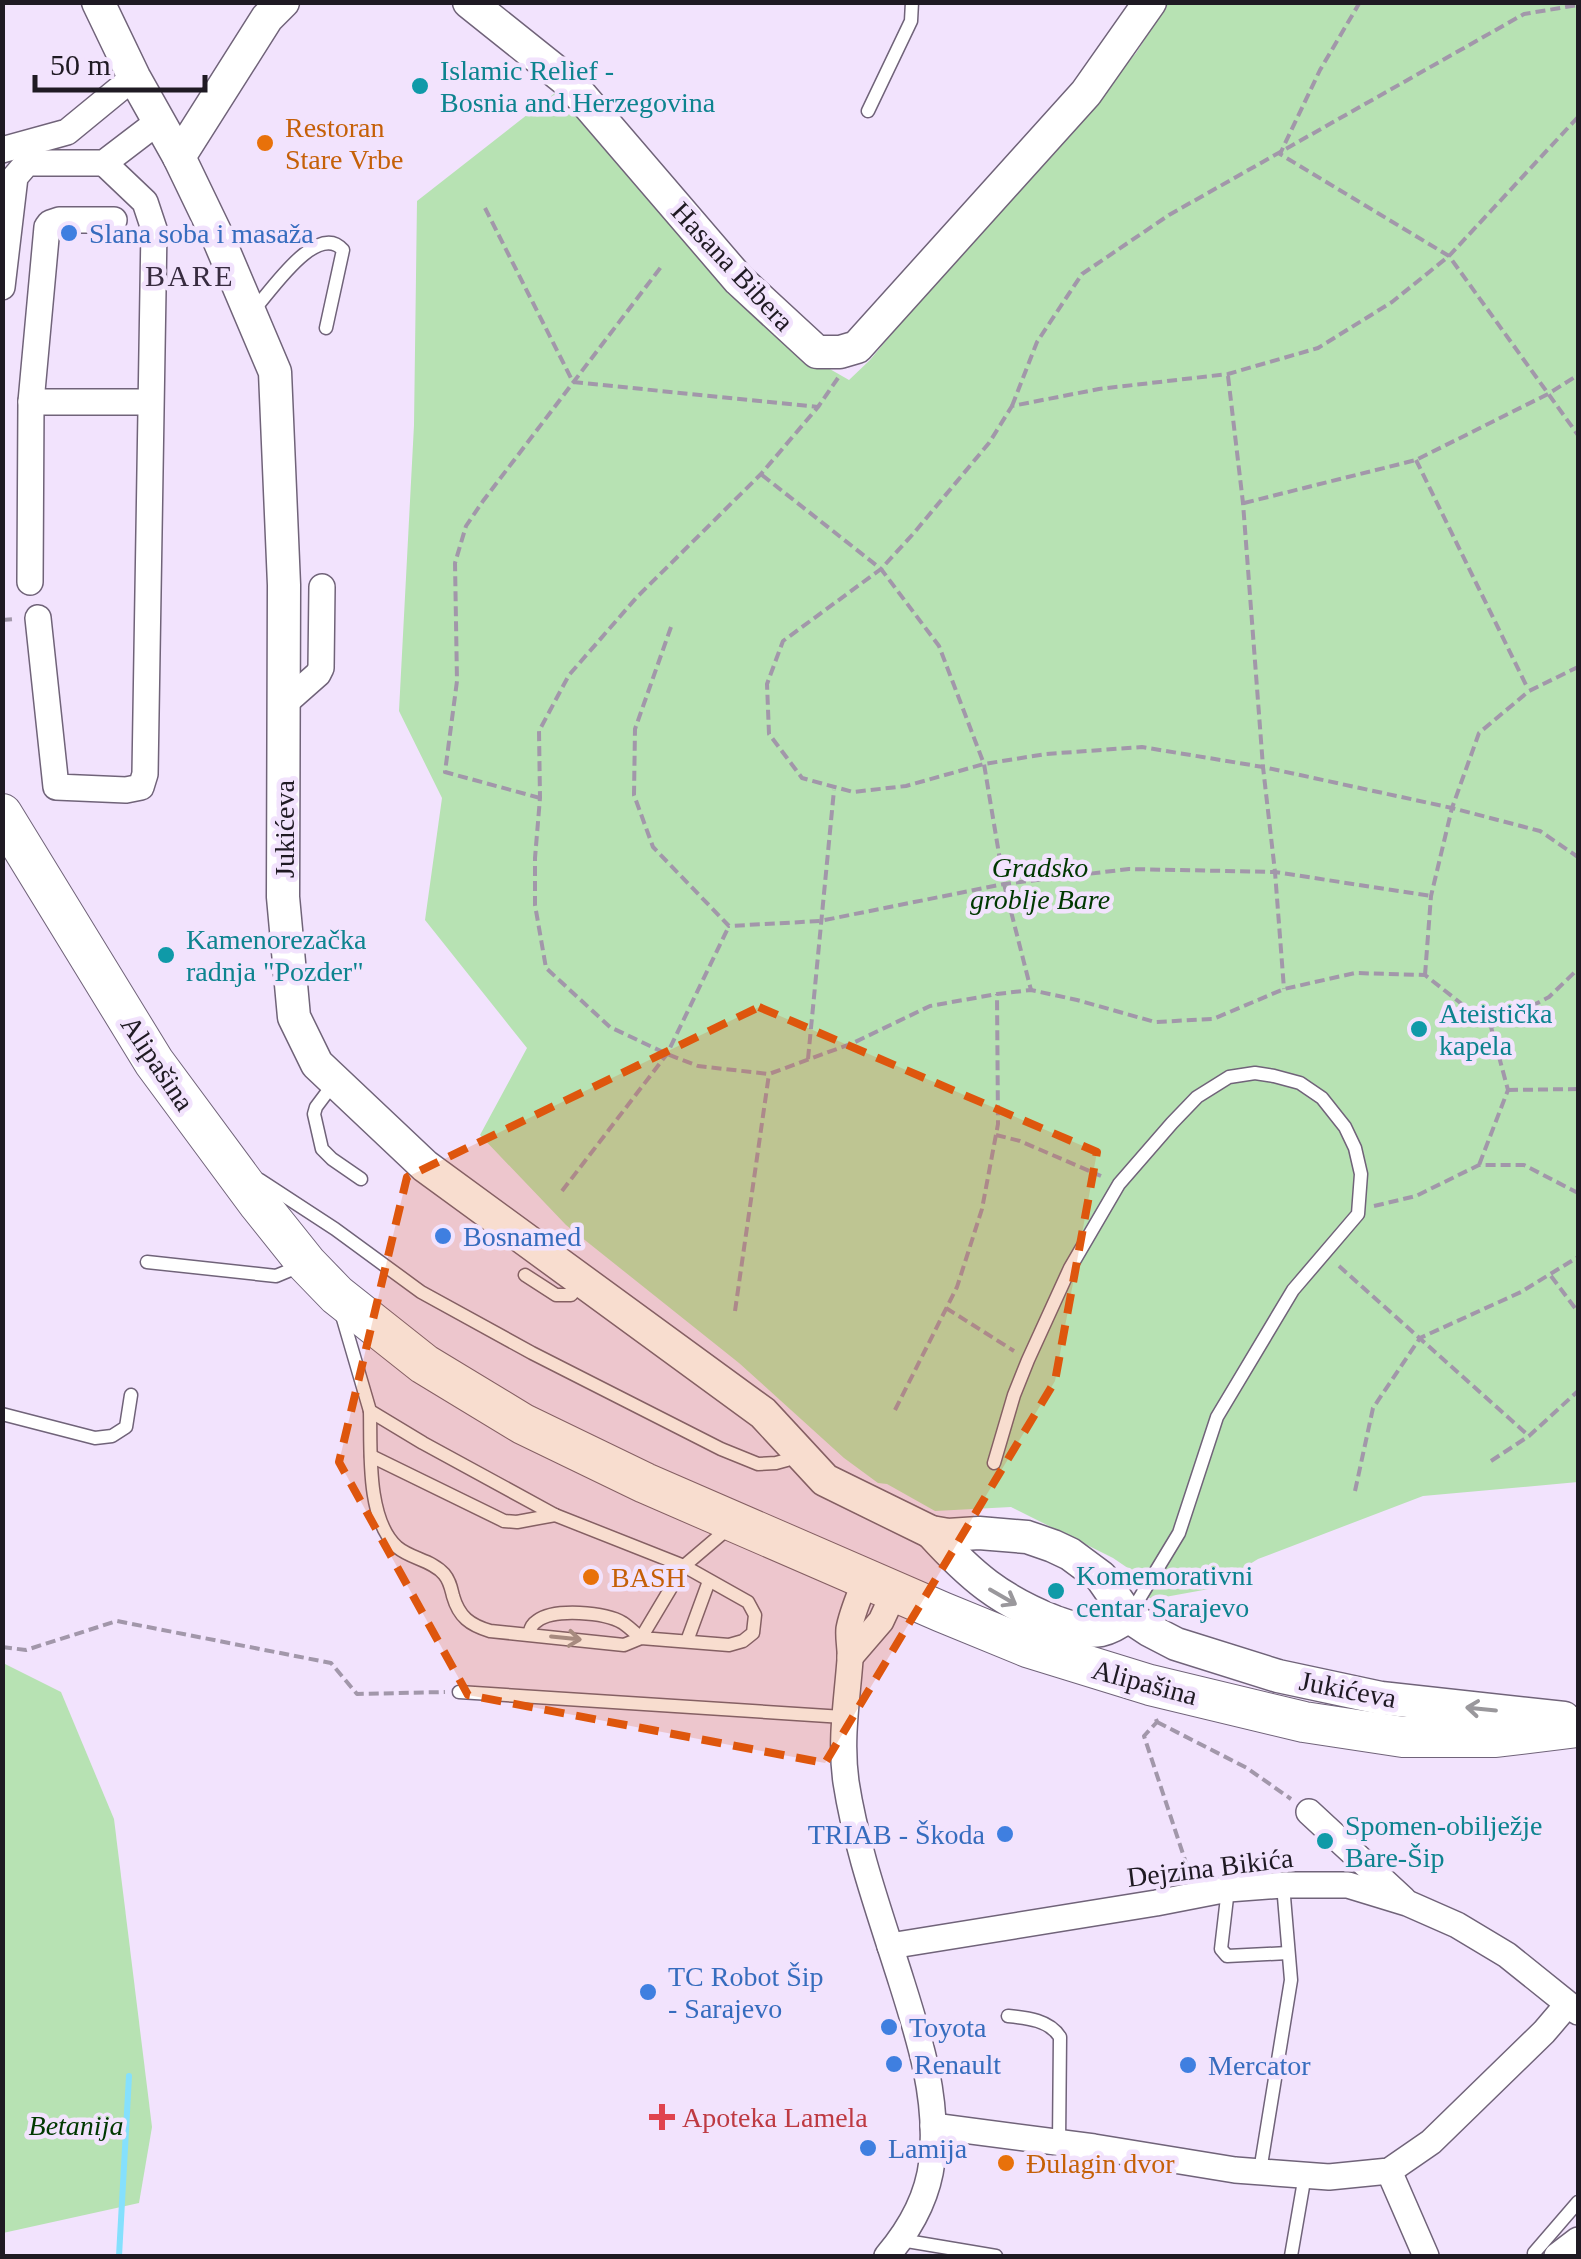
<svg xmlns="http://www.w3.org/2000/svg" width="1581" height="2259" font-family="'Times New Roman',serif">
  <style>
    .green { fill: #b7e2b3 }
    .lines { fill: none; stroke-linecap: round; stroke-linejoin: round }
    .stream { stroke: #85e0fd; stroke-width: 6 }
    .service-casing { stroke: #706379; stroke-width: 15 }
    .minor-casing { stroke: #706379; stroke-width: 28 }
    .tertiary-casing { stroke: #706379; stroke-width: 35 }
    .primary-casing { stroke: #706379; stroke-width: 42 }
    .path { stroke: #a297aa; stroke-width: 4; stroke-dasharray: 10 5; stroke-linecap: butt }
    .service { stroke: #fff; stroke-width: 12 }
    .minor { stroke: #fff; stroke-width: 25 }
    .tertiary { stroke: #fff; stroke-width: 32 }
    .primary { stroke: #fff; stroke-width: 40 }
    .oneway { stroke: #9a989c }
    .marked { fill: #de560d; fill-opacity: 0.2; stroke: #de560d; stroke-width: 8; stroke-dasharray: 20 12; stroke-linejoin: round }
    .culture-dot { fill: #0f9aa8; stroke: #f2e3fd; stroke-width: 4 }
    .food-dot { fill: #e8710a; stroke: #f2e3fd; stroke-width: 4 }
    .shop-dot { fill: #3f7fe0; stroke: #f2e3fd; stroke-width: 4 }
    .health-dot { fill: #e0444e; stroke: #f2e3fd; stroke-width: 4 }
    .labels { text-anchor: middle; stroke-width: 9; stroke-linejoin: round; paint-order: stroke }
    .culture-label { font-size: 28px; fill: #0d838f; stroke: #f2e3fd; text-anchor: start }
    .food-label { font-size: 28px; fill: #c56008; stroke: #f2e3fd; text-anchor: start }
    .shop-label { font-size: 28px; fill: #366cbe; stroke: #f2e3fd; text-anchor: start }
    .street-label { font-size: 28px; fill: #1f1a23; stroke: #f2e3fd }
    .park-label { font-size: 28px; font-style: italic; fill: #003801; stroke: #f2e3fd }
    .health-label { font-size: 28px; fill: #be3a42; stroke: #f2e3fd; text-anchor: start }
    .neighbourhood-label { font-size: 30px; letter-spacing: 2.5px; fill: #382c40; stroke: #f2e3fd }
  </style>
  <rect width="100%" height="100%" fill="#f2e3fd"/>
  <g class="green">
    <path d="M1168 3H1578V1482L1423 1496 1258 1559 1209 1589 1154 1599 1138 1595 1144 1579 1113 1558 1011 1507 935 1511 887 1484 878 1483 844 1458 739 1363 566 1225 480 1135 527 1048 425 920 442 798 399 711 414 425 417 201 569 82 814 360 849 380 870 360 923 296 1136 53Z"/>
    <path d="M3 1663 61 1692 114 1819 152 2127 139 2203 3 2233Z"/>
  </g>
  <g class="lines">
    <path class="stream" d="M119 2256 129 2076"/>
    <g class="service-casing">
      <g id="service">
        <path d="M868 111 911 21 912 2"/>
        <path d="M252 312C269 294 317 220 343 250L326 328"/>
        <path d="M334 1083 316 1107 314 1114 322 1149 332 1159 361 1179"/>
        <path d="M260 1180 335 1229 421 1292 532 1353 721 1449 758 1464 776 1463 787 1460 793 1450"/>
        <path d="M147 1262 276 1276 300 1266"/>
        <path d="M525 1275 556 1295H571L582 1282"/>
        <path d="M341 1312 370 1411 423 1443 555 1515 684 1566 731 1526"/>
        <path d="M370 1411C371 1449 366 1519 397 1547 411 1559 432 1560 444 1574 450 1581 451 1588 453 1596 459 1617 470 1625 490 1631L624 1645 641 1638 729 1645 743 1641 753 1633 755 1615 748 1602 684 1566 641 1638"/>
        <path d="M2 1414 95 1438 112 1436 126 1427 131 1395"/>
        <path d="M371 1456 504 1521 517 1522 555 1515"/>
        <path d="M994 1463 1014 1395 1028 1360 1070 1268 1119 1184 1172 1123 1197 1097 1229 1077 1255 1073 1274 1076 1300 1083 1322 1098 1345 1127 1355 1148 1361 1174 1358 1214 1293 1290 1217 1417 1179 1533 1130 1614"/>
        <path d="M529 1634C531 1628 531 1625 537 1621 554 1608 605 1612 623 1623 629 1627 635 1633 641 1638"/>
        <path d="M687 1641 709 1581"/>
        <path d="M459 1692 843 1717"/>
        <path d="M1228 1889 1221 1949 1227 1956 1288 1953"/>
        <path d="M1008 2016C1028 2018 1049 2020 1060 2037L1059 2143"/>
        <path d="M1260 2171 1291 1980 1283 1885"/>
        <path d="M901 2240 996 2256"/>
        <path d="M1534 2253 1578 2202"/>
        <path d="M1291 2256 1305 2175"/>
      </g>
    </g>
    <g class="minor-casing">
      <g id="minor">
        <path d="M2 150 67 132 134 77"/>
        <path d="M2 287 15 177 27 163H104L159 121"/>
        <path d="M31 402 47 227 50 223 59 220H114"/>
        <path d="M30 582 31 402H150"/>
        <path d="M38 618 56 787 126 790 141 787 145 774 154 229 145 202 104 163"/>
        <path d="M284 704 318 674 321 668 322 587"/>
        <path d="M866 1579C860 1595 852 1612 849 1629 848 1639 851 1650 850 1660 847 1701 840 1740 846 1782 856 1847 879 1911 899 1974 918 2034 939 2096 932 2161 928 2196 910 2229 887 2256"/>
        <path d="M850 1657 881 1621 895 1591"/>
        <path d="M1309 1812 1403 1899"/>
        <path d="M890 1946 1156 1903 1228 1889 1283 1885H1348L1407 1903 1457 1925 1507 1955 1578 2012"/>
        <path d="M933 2126 1094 2147 1235 2170 1329 2177 1389 2171 1431 2142 1544 2032 1567 2005"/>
        <path d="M1389 2171 1426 2256"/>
        <path d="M1557 2256 1578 2240"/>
      </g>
    </g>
    <g class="tertiary-casing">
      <g id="tertiary">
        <path d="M98 2 134 77 179 157 219 240 275 372 284 585 283 897 294 1017 317 1064 425 1166 763 1413 825 1480 931 1532 948 1535 979 1533 1027 1537 1053 1546 1070 1554 1101 1577 1128 1616 1149 1630 1176 1644 1278 1676 1381 1698 1564 1718"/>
        <path d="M469 2 569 82 739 280 817 352H840L857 347 1086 93 1150 2"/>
        <path d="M179 157 267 18 283 2"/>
        <path d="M931 1532C971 1576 999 1600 1055 1622 1070 1627 1085 1633 1101 1630 1111 1628 1120 1622 1128 1616"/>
      </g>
    </g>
    <g class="primary-casing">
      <path id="primary" d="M2 814 154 1062 259 1204 307 1264 337 1295 424 1364 523 1424 645 1483 942 1612 1030 1648 1150 1685 1304 1722 1403 1737H1496L1578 1727"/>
    </g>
    <g class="path">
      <path d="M1360 2 1320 70 1280 154 1449 256 1578 435"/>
      <path d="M1578 117 1449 256 1392 302 1318 348 1228 374 1099 389 1012 406 989 443 913 534 881 569 783 641 767 684 769 734 802 778 853 792 906 786 984 764 1046 754 1142 747 1263 767 1452 808 1540 831 1578 857"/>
      <path d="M485 208 573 382 818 407"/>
      <path d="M1228 376 1243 503 1263 767 1275 872 1284 989"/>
      <path d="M838 378 818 407 761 474 637 597 569 675 539 731 540 798 535 858V905L546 968 610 1027 667 1054 698 1066 769 1074 853 1043 930 1006 997 994 1031 990 1077 1000 1155 1022 1213 1019 1284 989 1355 973 1425 975 1491 1027 1508 1090 1479 1165"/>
      <path d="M1012 406 1037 342 1082 274 1169 215 1524 14 1578 5"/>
      <path d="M1416 460 1528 689"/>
      <path d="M762 475 881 569 939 646 984 764 1004 884 1031 990"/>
      <path d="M1244 503 1416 460 1548 394 1578 375"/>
      <path d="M2 620 16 619"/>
      <path d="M671 627 635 729 634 795 653 847 729 926 820 921 1004 884 1129 869 1275 872 1431 896"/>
      <path d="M540 798 445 772 457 681 455 563 466 526 483 501 661 267"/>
      <path d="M1425 975 1431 896 1452 808 1479 733 1529 691 1578 667"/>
      <path d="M1491 1027 1549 997 1578 969"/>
      <path d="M808 1059 834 790"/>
      <path d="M1508 1090 1578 1089"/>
      <path d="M996 1135 1020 1141 1101 1176"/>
      <path d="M562 1191 667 1054 729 926"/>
      <path d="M1374 1206 1416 1196 1479 1165H1524L1578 1193"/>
      <path d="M1339 1266 1529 1436"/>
      <path d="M1551 1276 1578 1312"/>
      <path d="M946 1308 1014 1351"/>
      <path d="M735 1311 769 1074"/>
      <path d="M895 1410 957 1287 982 1209 998 1124 997 994"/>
      <path d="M1491 1461 1529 1436 1578 1391"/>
      <path d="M1355 1491 1373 1408 1420 1338 1521 1292 1578 1257"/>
      <path d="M2 1647 26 1650 117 1621 331 1663 357 1694 445 1692"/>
      <path d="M1156 1719 1157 1722 1144 1736 1189 1872"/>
      <path d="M1157 1722 1247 1768 1291 1799"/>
    </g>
    <use href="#service" class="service"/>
    <use href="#minor" class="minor"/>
    <use href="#tertiary" class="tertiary"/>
    <use href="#primary" class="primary"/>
  </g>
  <defs><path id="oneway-shaft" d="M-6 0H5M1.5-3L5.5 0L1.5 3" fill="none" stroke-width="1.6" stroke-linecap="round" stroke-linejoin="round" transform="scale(2.5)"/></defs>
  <g class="oneway">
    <use href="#oneway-shaft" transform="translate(1003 1597) rotate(30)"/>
    <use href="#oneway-shaft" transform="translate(566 1638) rotate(6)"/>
    <use href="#oneway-shaft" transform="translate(1481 1709) rotate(-174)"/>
  </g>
  <path class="marked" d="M759 1007 1097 1152 1055 1381 825 1763 468 1695 339 1462 407 1177Z"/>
  <g class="culture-dot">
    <circle cx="420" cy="86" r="10"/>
    <circle cx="166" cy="955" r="10"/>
    <circle cx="1419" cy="1029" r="10"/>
    <circle cx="1056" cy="1591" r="10"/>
    <circle cx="1325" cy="1841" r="10"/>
  </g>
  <g class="food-dot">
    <circle cx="265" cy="143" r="10"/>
    <circle cx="591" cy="1577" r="10"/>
    <circle cx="1006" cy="2163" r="10"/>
  </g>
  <g class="shop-dot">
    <circle cx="69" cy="233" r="10"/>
    <circle cx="443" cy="1236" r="10"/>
    <circle cx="1005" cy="1834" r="10"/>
    <circle cx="648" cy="1992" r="10"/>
    <circle cx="889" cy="2027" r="10"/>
    <circle cx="894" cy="2064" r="10"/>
    <circle cx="1188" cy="2065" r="10"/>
    <circle cx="868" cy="2148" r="10"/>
  </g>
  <path class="health-dot" d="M657 2102h10v10h10v10h-10v10h-10v-10h-10v-10h10z"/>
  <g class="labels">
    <g class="culture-label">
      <text x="440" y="80">Islamic Relief -<tspan x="440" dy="32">Bosnia and Herzegovina</tspan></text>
      <text x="186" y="949">Kamenorezačka<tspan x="186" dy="32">radnja "Pozder"</tspan></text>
      <text x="1439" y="1023">Ateistička<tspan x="1439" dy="32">kapela</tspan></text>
      <text x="1076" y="1585">Komemorativni<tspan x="1076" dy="32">centar Sarajevo</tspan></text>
      <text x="1345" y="1835">Spomen-obilježje<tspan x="1345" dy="32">Bare-Šip</tspan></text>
    </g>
    <g class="food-label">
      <text x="285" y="137">Restoran<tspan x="285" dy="32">Stare Vrbe</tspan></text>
      <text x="611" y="1587">BASH</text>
      <text x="1026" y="2173">Đulagin dvor</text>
    </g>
    <g class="shop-label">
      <text x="89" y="243">Slana soba i masaža</text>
      <text x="463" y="1246">Bosnamed</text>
      <text x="985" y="1844" text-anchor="end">TRIAB - Škoda</text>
      <text x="668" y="1986">TC Robot Šip<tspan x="668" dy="32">- Sarajevo</tspan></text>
      <text x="909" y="2037">Toyota</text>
      <text x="914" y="2074">Renault</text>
      <text x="1208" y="2075">Mercator</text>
      <text x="888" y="2158">Lamija</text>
    </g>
    <g class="street-label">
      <text transform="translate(733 266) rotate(47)" y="10">Hasana Bibera</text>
      <text transform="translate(284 829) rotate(-90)" y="10">Jukićeva</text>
      <text transform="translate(158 1063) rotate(56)" y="10">Alipašina</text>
      <text transform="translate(1145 1682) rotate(15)" y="10">Alipašina</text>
      <text transform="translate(1348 1689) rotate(11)" y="10">Jukićeva</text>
      <text transform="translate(1210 1867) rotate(-7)" y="10">Dejzina Bikića</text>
    </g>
    <g class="park-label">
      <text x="1040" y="877">Gradsko<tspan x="1040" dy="32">groblje Bare</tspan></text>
      <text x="76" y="2135">Betanija</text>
    </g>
    <g class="health-label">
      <text x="682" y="2127">Apoteka Lamela</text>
    </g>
    <g class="neighbourhood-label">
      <text x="190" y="286">BARE</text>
    </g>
  </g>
  <rect width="1581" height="2259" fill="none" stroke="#1f1a23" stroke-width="10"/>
  <path d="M35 75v15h170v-15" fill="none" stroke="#1f1a23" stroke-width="5"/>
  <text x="50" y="75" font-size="30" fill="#1f1a23" stroke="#f2e3fd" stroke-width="8" paint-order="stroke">50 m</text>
</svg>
